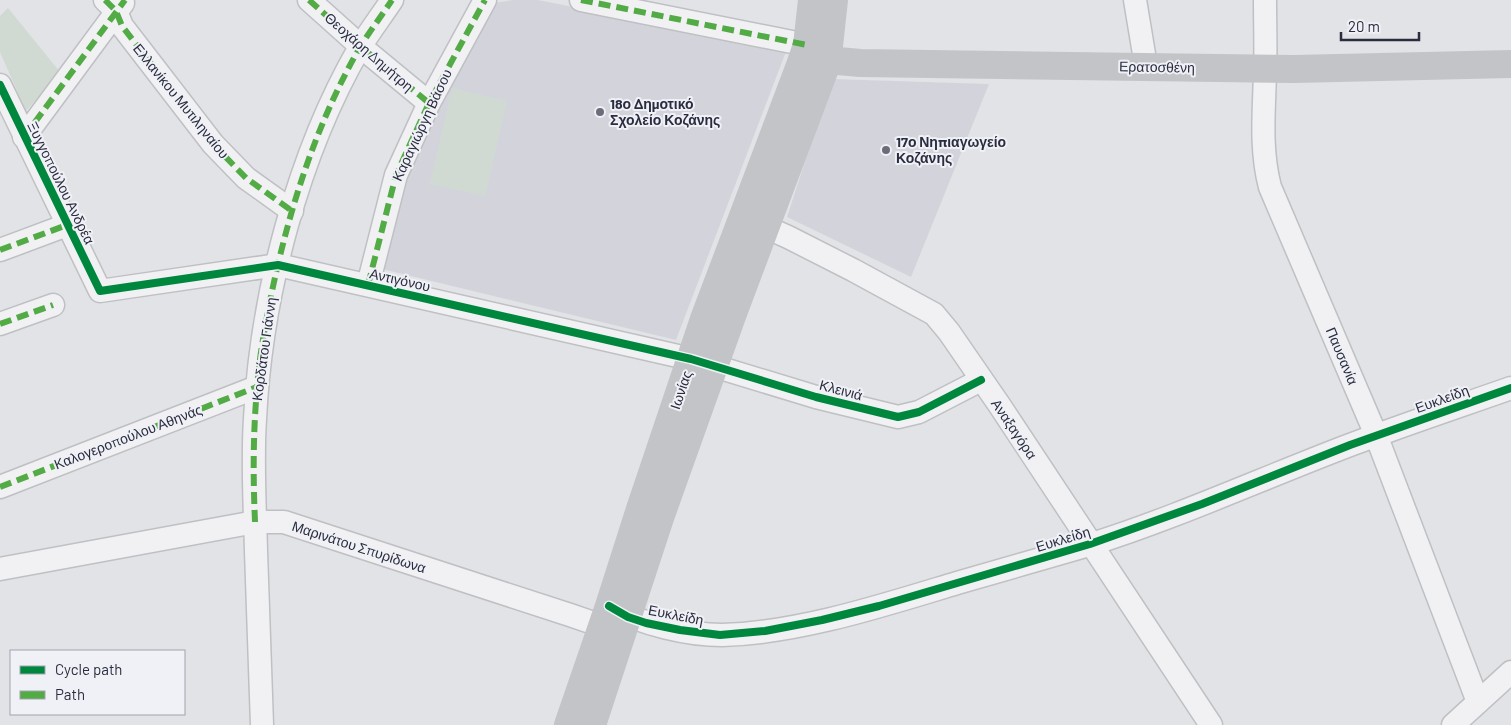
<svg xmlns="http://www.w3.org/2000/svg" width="1511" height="725" font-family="Barlow,sans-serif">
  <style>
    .built { fill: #d3d4db }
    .green { fill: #d0dad2 }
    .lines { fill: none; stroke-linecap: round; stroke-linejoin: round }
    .street-casing { stroke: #bfc0c3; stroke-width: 25 }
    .street { stroke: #f1f1f4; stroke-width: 22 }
    .secondary { stroke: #c3c4c8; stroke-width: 28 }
    .quiet { stroke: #53ab46; stroke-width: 6; stroke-dasharray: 12 6; stroke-linecap: butt }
    .cycleway-casing { stroke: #f0f1f6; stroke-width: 11 }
    .cycleway { stroke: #00873e; stroke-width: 8 }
    .poi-dot { fill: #6a6d79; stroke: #f0f1f6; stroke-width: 2 }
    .labels { text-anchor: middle; stroke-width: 4; stroke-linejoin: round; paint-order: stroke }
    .street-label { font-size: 14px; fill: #2a2d3f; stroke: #f0f1f6 }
    .poi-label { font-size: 14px; font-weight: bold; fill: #2a2d3f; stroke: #f0f1f6; text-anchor: start }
  </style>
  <rect width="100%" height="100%" fill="#e2e3e6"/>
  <g class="built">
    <path d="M513 0H538L787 49 676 340 382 269 406 175 494 3Z"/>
    <path d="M832 79 989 84 911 277 787 217Z"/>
  </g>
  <g class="green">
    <path d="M8 8 60 72 26 111 0 52V16Z"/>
    <path d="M452 88 507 101 485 196 430 184Z"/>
  </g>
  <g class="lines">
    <g class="street-casing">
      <g id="street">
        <path d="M105 0 116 11 122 26 213 144 246 178 292 211"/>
        <path d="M309 0 366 51 429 103"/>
        <path d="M581 0 807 45"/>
        <path d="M1135 0 1146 66"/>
        <path d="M1265 0C1265 24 1266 49 1265 73 1264 112 1260 149 1270 187L1376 435 1478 702"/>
        <path d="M0 85 100 291 278 265 691 359 816 397 898 417 919 412 981 380"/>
        <path d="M24 137 123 3"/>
        <path d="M750 220 788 237 853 270 934 314 949 332 1000 406 1211 725"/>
        <path d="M0 250 67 225"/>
        <path d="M368 285 396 175 429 103 485 0"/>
        <path d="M0 324 53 305"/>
        <path d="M0 487 257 387"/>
        <path d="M0 569 255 522H284L570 615 602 626 617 633"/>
        <path d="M612 608C642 624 688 635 722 635 799 633 884 605 957 583 1001 570 1045 558 1089 545 1178 517 1263 478 1350 445 1403 425 1457 407 1511 388"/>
        <path d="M262 725C260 667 258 609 256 551 255 507 252 463 255 419 261 295 298 154 360 47 370 31 382 15 392 0"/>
        <path d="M1453 725 1511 672"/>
      </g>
    </g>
    <use href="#street" class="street"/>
    <g class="secondary">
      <path d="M811 47 838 61 860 63 1294 69 1511 64"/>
      <path d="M568 725 609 606 640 509 704 319 799 68 807 45 812 0"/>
      <path d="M592 725 661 515 732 316 824 71 828 55 834 0"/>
    </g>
    <g class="quiet">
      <path d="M105 0 116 11 122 26 213 144 246 178 292 211"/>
      <path d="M309 0 366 51 429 103"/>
      <path d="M581 0 807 45"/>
      <path d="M24 137 125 0"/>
      <path d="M0 250 67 225"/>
      <path d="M368 285 396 175 429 103 485 0"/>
      <path d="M0 324 53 305"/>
      <path d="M0 487 257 387"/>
      <path d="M255 522C253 477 253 433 257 389 259 358 265 326 271 296 289 209 316 124 360 47 370 31 382 15 392 0"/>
    </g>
    <g class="cycleway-casing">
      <g id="cycleway">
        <path d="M0 85 100 291 278 265 691 359 816 397 898 417 919 412 981 380"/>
        <path d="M609 606 628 617 646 623 680 630 720 635 765 631 822 620 879 606 1090 544 1202 504 1350 445 1511 388"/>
      </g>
    </g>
    <use href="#cycleway" class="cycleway"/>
  </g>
  <g class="poi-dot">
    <circle cx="600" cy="112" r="5"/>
    <circle cx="886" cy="150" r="5"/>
  </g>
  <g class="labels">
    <g class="street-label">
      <text transform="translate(369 52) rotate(41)" y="5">Θεοχάρη Δημήτρη</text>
      <text transform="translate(1157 67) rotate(1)" y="5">Ερατοσθένη</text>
      <text transform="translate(181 101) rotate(51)" y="5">Ελλανίκου Μυτιληναίου</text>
      <text transform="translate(422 125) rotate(-65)" y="5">Καραγιώργη Βάσου</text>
      <text transform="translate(61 183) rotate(64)" y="5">Ξυγγοπούλου Ανδρέα</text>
      <text transform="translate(400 280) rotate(13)" y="5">Αντιγόνου</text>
      <text transform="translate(264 349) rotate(-82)" y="5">Κορδάτου Γιάννη</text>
      <text transform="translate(1342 356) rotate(67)" y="5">Παυσανία</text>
      <text transform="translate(681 390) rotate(-71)" y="5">Ιωνίας</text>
      <text transform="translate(841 390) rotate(15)" y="5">Κλεινιά</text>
      <text transform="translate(1442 399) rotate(-20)" y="5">Ευκλείδη</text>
      <text transform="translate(1014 429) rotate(56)" y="5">Αναξαγόρα</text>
      <text transform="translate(128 437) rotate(-21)" y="5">Καλογεροπούλου Αθηνάς</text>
      <text transform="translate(1063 539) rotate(-17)" y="5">Ευκλείδη</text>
      <text transform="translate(359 547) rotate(18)" y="5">Μαρινάτου Σπυρίδωνα</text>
      <text transform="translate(676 615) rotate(11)" y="5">Ευκλείδη</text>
    </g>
    <g class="poi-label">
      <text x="610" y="109">18ο Δημοτικό<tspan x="610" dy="16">Σχολείο Κοζάνης</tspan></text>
      <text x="896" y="147">17ο Νηπιαγωγείο<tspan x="896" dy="16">Κοζάνης</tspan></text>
    </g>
  </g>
  <rect x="10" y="650" width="175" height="65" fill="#f0f1f6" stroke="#a1a3ad"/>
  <rect x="20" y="666" width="25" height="8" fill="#00873e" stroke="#a1a3ad"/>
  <text x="55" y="675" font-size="15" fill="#2a2d3f">Cycle path</text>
  <rect x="20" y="691" width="25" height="8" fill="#53ab46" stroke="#a1a3ad"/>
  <text x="55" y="700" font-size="15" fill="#2a2d3f">Path</text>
  <path d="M1341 32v8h78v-8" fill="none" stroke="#2a2d3f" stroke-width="2.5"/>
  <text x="1348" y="32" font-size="15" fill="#2a2d3f" stroke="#f0f1f6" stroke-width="4" paint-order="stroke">20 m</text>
</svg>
